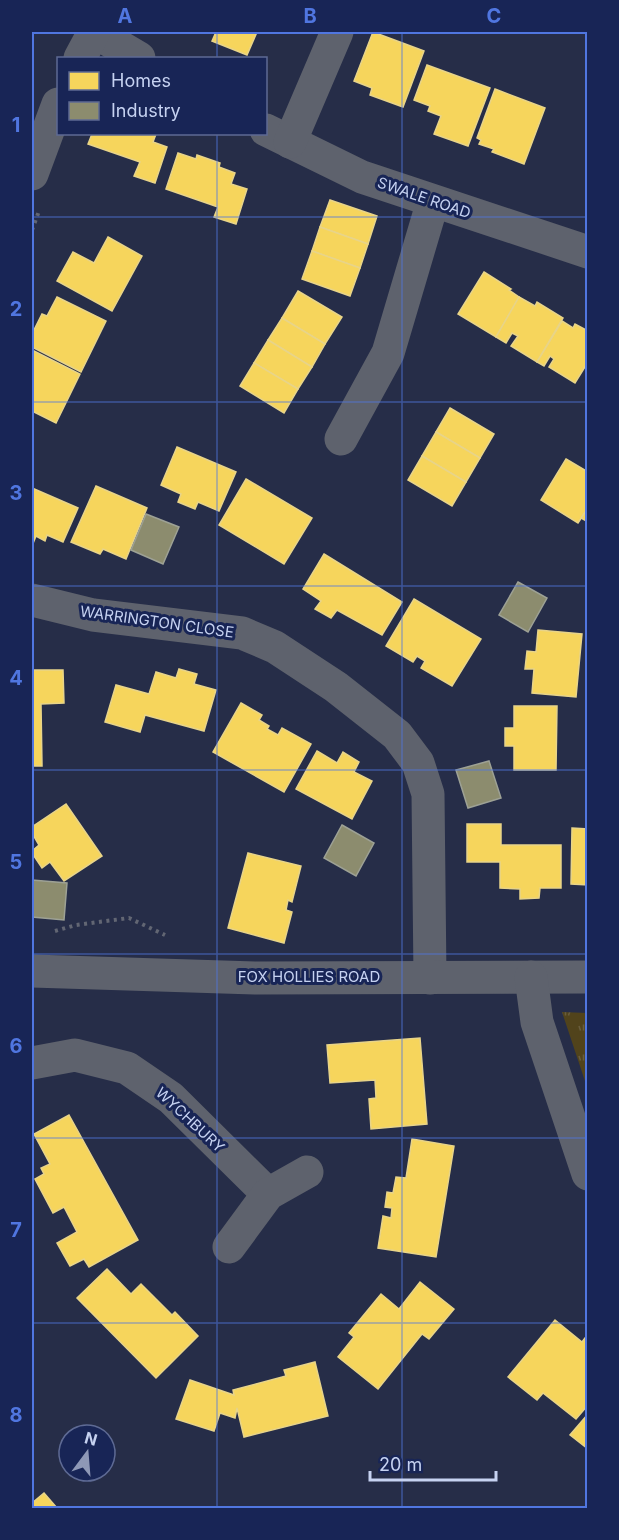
<svg xmlns="http://www.w3.org/2000/svg" width="619" height="1540" font-family="Inter,sans-serif">
  <style>
    .grass { fill: url(#grass-tufts) }
    .homes { fill: #f6d55c; stroke: #e8d489; stroke-width: 1.5 }
    .industry { fill: #8c8c6e; stroke: #9da195; stroke-width: 1.5 }
    .lines { fill: none; stroke-linecap: round; stroke-linejoin: round }
    .path { stroke: #626673; stroke-width: 4; stroke-dasharray: 3 4.5; stroke-linecap: butt }
    .minor { stroke: #5e626d; stroke-width: 33 }
    .grid { fill: none; stroke: #5076e0; stroke-width: 1.5; stroke-opacity: 0.55 }
    .labels { text-anchor: middle; stroke-width: 6; stroke-linejoin: round; paint-order: stroke }
    .street-label { font-size: 15px; fill: #c6d2f1; stroke: #182556 }
    .neatline { fill: none; stroke: #5076e0; stroke-width: 2 }
    .grid-label { font-size: 20px; text-anchor: middle; font-weight: bold; fill: #5076e0 }
  </style>
  <defs>
    <pattern id="grass-tufts" width="24" height="20" patternUnits="userSpaceOnUse" patternTransform="scale(1.5)"><rect width="24" height="20" fill="#51431b"/><path d="M3 7l-1-3M5 7V3M7 7l1-3M15 17l-1-3M17 17v-4M19 17l1-3" fill="none" stroke="#695d3d"/></pattern>
  </defs>
  <rect width="100%" height="100%" fill="#262d48"/>
  <path class="grass" d="M562 1012 587 1013V1087Z"/>
  <g class="homes">
    <path d="M216 32H257L247 55 212 41Z"/>
    <path d="M373 32 424 51 403 107 370 95 372 88 354 81Z"/>
    <path d="M427 65 490 88 468 146 434 134 441 116 428 111 430 106 414 100Z"/>
    <path d="M495 89 545 108 524 164 492 152 494 149 479 144 481 140 477 138Z"/>
    <path d="M92 134H156L153 142 167 147 155 183 134 176 140 162 88 144Z"/>
    <path d="M178 153 196 159 197 155 220 163 219 167 235 173 231 184 247 189 236 224 214 217 218 207 166 189Z"/>
    <path d="M330 200 377 216 368 244 320 227Z"/>
    <path d="M320 227 368 244 360 268 312 251Z"/>
    <path d="M108 237 142 256 112 311 57 281 73 252 94 263Z"/>
    <path d="M312 251 360 268 350 296 302 279Z"/>
    <path d="M484 272 511 289 509 290 519 297 496 337 458 314Z"/>
    <path d="M298 291 342 317 325 344 282 318Z"/>
    <path d="M57 297 106 321 81 372 32 347V334L42 314 47 316Z"/>
    <path d="M519 297 535 306 537 302 563 318 537 362 511 346 518 336 512 333 506 343 496 337Z"/>
    <path d="M282 318 325 344 312 367 268 340Z"/>
    <path d="M562 321 573 328 575 324 588 331V362L575 383 549 367 554 359 550 356 544 366 537 362Z"/>
    <path d="M268 340 312 367 298 389 254 363Z"/>
    <path d="M32 350 80 374 56 423 32 411Z"/>
    <path d="M254 363 298 389 284 413 240 386Z"/>
    <path d="M450 408 494 434 480 458 436 432Z"/>
    <path d="M436 432 480 458 466 482 422 456Z"/>
    <path d="M177 447 236 472 219 511 198 502 195 509 178 502 181 494 161 485Z"/>
    <path d="M422 456 466 482 452 506 408 480Z"/>
    <path d="M566 459 588 472V508L578 523 541 500Z"/>
    <path d="M246 479 312 518 284 564 219 525Z"/>
    <path d="M96 486 147 508 126 559 103 549 100 554 71 542Z"/>
    <path d="M32 488 78 508 63 542 47 535 45 541 36 536 32 546Z"/>
    <path d="M588 508V522L581 518Z"/>
    <path d="M324 554 402 602 382 635 337 610 331 618 315 609 321 601 303 589Z"/>
    <path d="M414 599 481 639 452 686 421 668 425 661 417 656 413 662 386 646Z"/>
    <path d="M538 630 582 634 576 697 532 693 534 669H525L527 651 536 652Z"/>
    <path d="M179 669 197 674 194 684 216 690 204 731 145 715 140 732 105 722 116 685 149 694 156 672 176 678Z"/>
    <path d="M32 670H63L64 703 41 704 42 766H32Z"/>
    <path d="M241 703 262 715 259 720 269 726 267 729 278 735 282 728 311 744 284 792 213 752Z"/>
    <path d="M514 706H557L556 770H514V746H505V728H514Z"/>
    <path d="M317 751 337 763 343 752 359 762 354 772 372 781 352 819 296 789Z"/>
    <path d="M66 804 102 856 64 881 50 862 42 868 32 853V851L39 845 32 833V827Z"/>
    <path d="M467 824H501V845H561V888H540L539 898 520 899V889L500 888V862H467Z"/>
    <path d="M572 828 588 829V885L571 884Z"/>
    <path d="M248 853 301 866 292 902 288 900 286 910 292 912 284 943 228 928Z"/>
    <path d="M420 1038 427 1124 371 1129 369 1099 376 1098 375 1080 330 1083 327 1045Z"/>
    <path d="M69 1115 138 1240 89 1267 84 1259 70 1266 57 1243 77 1232 64 1207 53 1213 35 1179 44 1174 41 1168 50 1164 34 1134Z"/>
    <path d="M412 1139 454 1146 436 1257 378 1248 383 1216 391 1218 392 1208 385 1207 387 1192 393 1193 396 1177 406 1178Z"/>
    <path d="M107 1269 131 1294 141 1284 172 1315 175 1312 198 1336 156 1378 77 1298Z"/>
    <path d="M420 1282 454 1309 429 1339 422 1334 378 1389 338 1357 354 1337 349 1333 381 1294 399 1309Z"/>
    <path d="M555 1320 582 1342 585 1338 588 1340V1405L576 1419 543 1393 537 1400 508 1377Z"/>
    <path d="M315 1362 328 1416 244 1437 237 1408 235 1418 220 1413 214 1431 176 1419 190 1380 234 1395 233 1390 286 1376 284 1370Z"/>
    <path d="M588 1414V1449L570 1435Z"/>
    <path d="M44 1493 57 1508H32V1503Z"/>
  </g>
  <g class="industry">
    <path d="M146 514 179 527 163 564 131 550Z"/>
    <path d="M518 582 547 598 528 632 499 615Z"/>
    <path d="M489 761 501 798 468 808 456 770Z"/>
    <path d="M342 825 374 843 356 876 324 858Z"/>
    <path d="M32 880 67 883 64 920 32 917Z"/>
  </g>
  <g class="lines">
    <g class="path">
      <path d="M32 230 39 211"/>
      <path d="M55 931 76 925 129 918 165 935"/>
    </g>
    <g class="minor">
      <path d="M95 32 139 58"/>
      <path d="M80 58 94 32"/>
      <path d="M266 130 362 177 588 252"/>
      <path d="M290 142 337 32"/>
      <path d="M32 174 58 104"/>
      <path d="M341 439 388 353 433 201"/>
      <path d="M32 600 93 615 242 633 275 647 336 687 397 735 418 763 428 794 430 978"/>
      <path d="M32 971 255 978 588 977"/>
      <path d="M531 977 537 1022 588 1174"/>
      <path d="M32 1063 75 1055 127 1068 171 1098 268 1194"/>
      <path d="M229 1247 268 1194 307 1172"/>
    </g>
  </g>
  <path class="grid" d="M217 32V58M402 32V1508M217 134V1508M32 217H588M32 402H588M32 586H588M32 770H588M32 954H588M32 1138H588M32 1323H588"/>
  <g class="labels">
    <g class="street-label">
      <text transform="translate(424 198) rotate(19)" y="5">SWALE ROAD</text>
      <text transform="translate(157 622) rotate(8)" y="5">WARRINGTON CLOSE</text>
      <text x="309" y="982">FOX HOLLIES ROAD</text>
      <text transform="translate(190 1120) rotate(43)" y="5">WYCHBURY</text>
    </g>
  </g>
  <rect width="619" height="1540" fill="none" stroke="#182556" stroke-width="66"/>
  <rect x="57" y="57" width="210" height="78" fill="#182556" stroke="#5e6a94" stroke-width="1.5"/>
  <rect x="69" y="72" width="30" height="18" fill="#f6d55c" stroke="#5e6a94" stroke-width="1.5"/>
  <text x="111" y="87" font-size="18" fill="#c6d2f1">Homes</text>
  <rect x="69" y="102" width="30" height="18" fill="#8c8c6e" stroke="#5e6a94" stroke-width="1.5"/>
  <text x="111" y="117" font-size="18" fill="#c6d2f1">Industry</text>
  <g transform="translate(87 1453) rotate(16)"><circle r="28" fill="#182556" stroke="#5e6a94" stroke-width="1.5"/>
  <path d="M0-4.5L10 22L0 15L-10 22Z" fill="#8e98b6"/>
  <text y="-9" font-size="16" font-weight="bold" text-anchor="middle" fill="#c6d2f1">N</text>
  </g>
  <path d="M370 1471v9h126v-9" fill="none" stroke="#c6d2f1" stroke-width="3"/>
  <text x="379" y="1471" font-size="18" fill="#c6d2f1" stroke="#182556" stroke-width="4.5" paint-order="stroke">20 m</text>
  <rect x="33" y="33" width="553" height="1474" class="neatline"/>
  <g class="grid-label">
    <text x="125" y="23">A</text>
    <text x="310" y="23">B</text>
    <text x="494" y="23">C</text>
    <text x="16" y="132">1</text>
    <text x="16" y="316">2</text>
    <text x="16" y="500">3</text>
    <text x="16" y="685">4</text>
    <text x="16" y="869">5</text>
    <text x="16" y="1053">6</text>
    <text x="16" y="1237">7</text>
    <text x="16" y="1422">8</text>
  </g>
</svg>
